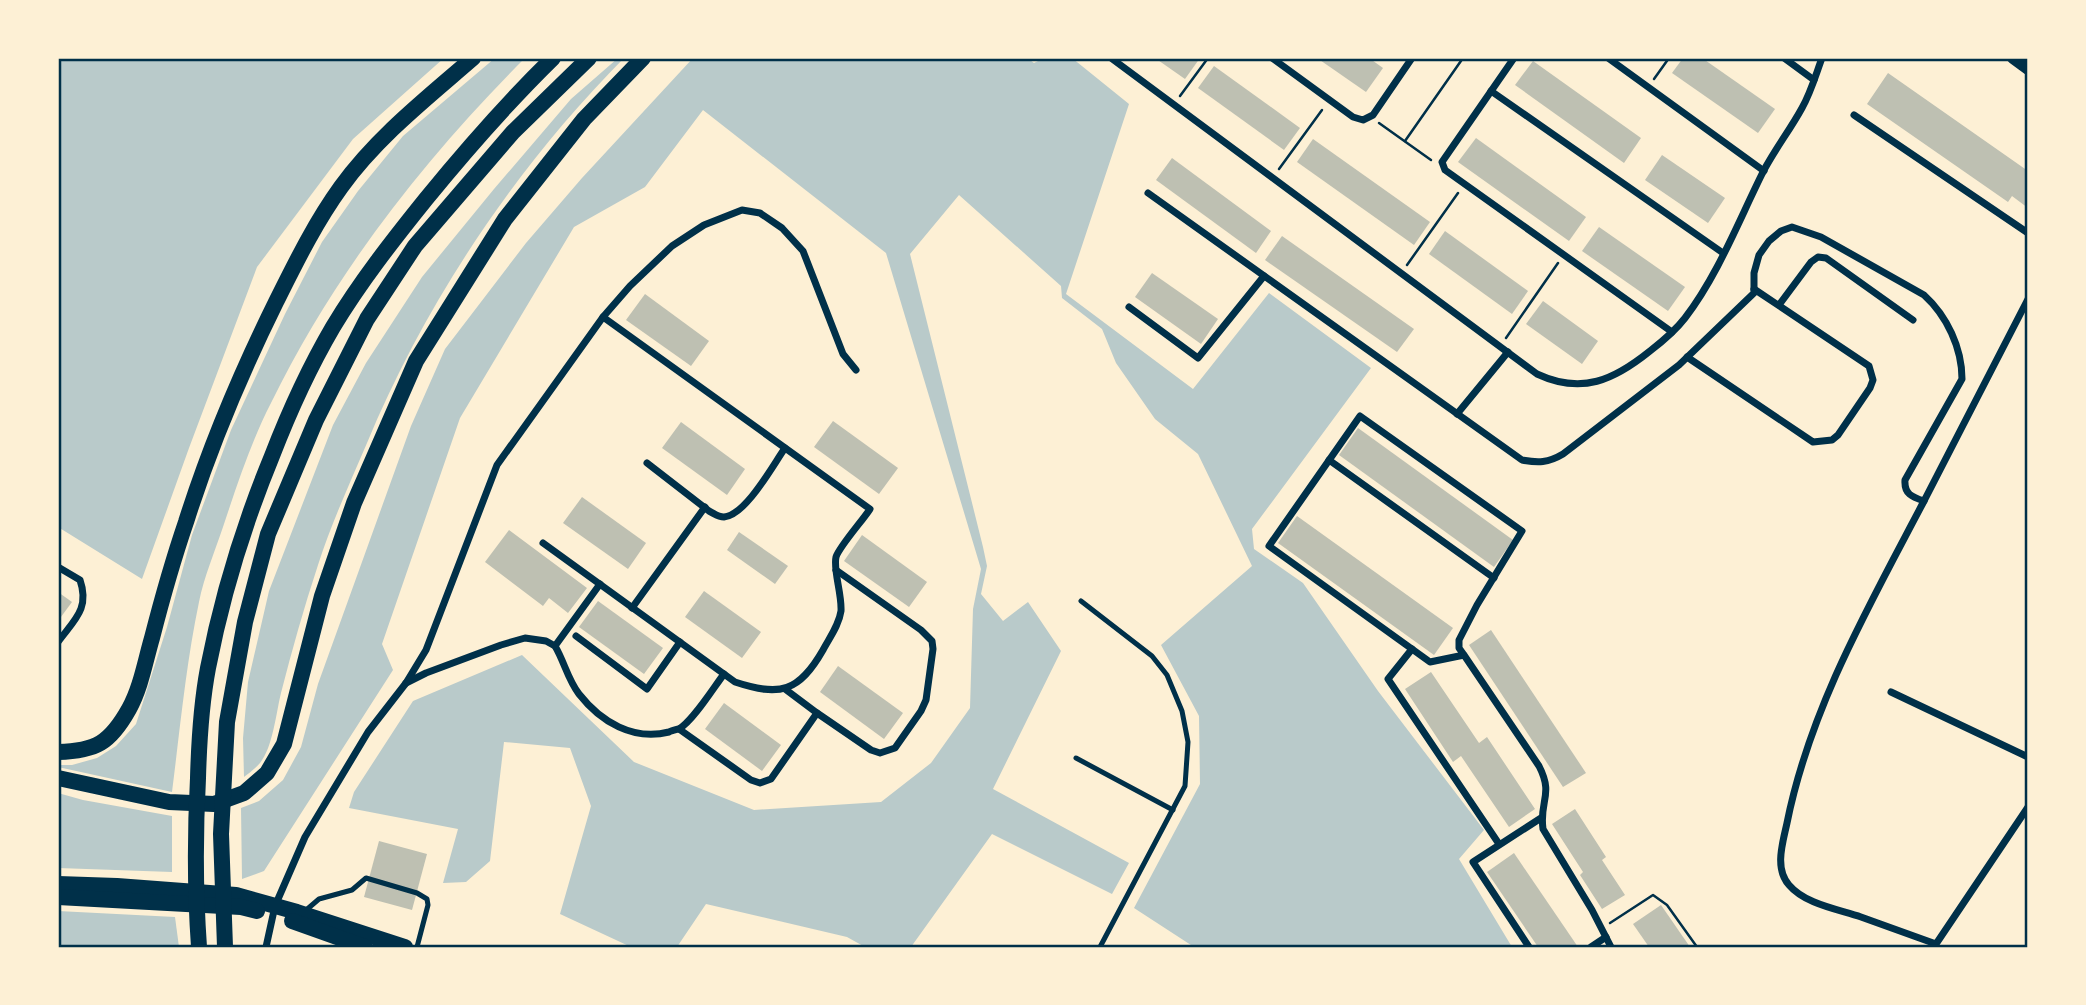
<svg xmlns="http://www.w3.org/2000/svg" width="2086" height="1005" font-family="Mulish,sans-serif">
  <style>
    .green { fill: #b9caca }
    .building { fill: #bec0b2 }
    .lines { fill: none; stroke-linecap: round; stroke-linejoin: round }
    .path { stroke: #003049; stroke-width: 2.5 }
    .service { stroke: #003049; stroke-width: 5 }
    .minor { stroke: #003049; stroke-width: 7 }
    .tertiary { stroke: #003049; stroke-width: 12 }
    .primary { stroke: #003049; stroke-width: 16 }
    .trunk { stroke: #003049; stroke-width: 16 }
    .neatline { fill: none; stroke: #003049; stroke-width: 2.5 }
  </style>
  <rect width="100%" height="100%" fill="#fdf0d5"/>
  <g class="green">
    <path d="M58 58H444L353 139 257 267 189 448 142 579 58 527Z"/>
    <path d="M495 58H525C424 159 334 274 271 403 251 442 237 485 223 527 215 551 204 577 199 602 186 664 180 729 172 792L58 767V765H72L97 758 116 746 136 724 167 627 192 535 231 430 285 314 322 242 358 191 403 136Z"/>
    <path d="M618 58H624C516 167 426 301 367 443 350 483 331 524 318 565 304 607 292 650 281 693 276 713 273 747 260 763 256 768 249 773 244 777L243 738 248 682 269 591 333 425 366 363 422 277 494 189 571 99Z"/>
    <path d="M693 58H1027L1034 63 1044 58H1072L1129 104 1066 294 1193 389 1269 293 1371 368 1252 529 1254 549 1303 583 1378 691 1484 830 1459 859 1512 947H1194L1134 908 1200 784 1199 716 1161 645 1252 566 1198 454 1155 419 1116 363 1102 329 1062 298 1061 286 959 195 910 254 983 547 987 566 981 594 1003 621 1028 602 1061 651 993 789 1129 863 1112 894 992 834 911 947H865L847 937 706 904 677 947H631L560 914 591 806 570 748 504 742 490 861 466 882 443 883 458 829 349 808 354 792 413 701 522 655 634 762 754 810 881 802 931 763 970 708 973 609 981 569 886 253 703 110 645 187 574 227 460 418 382 644 393 670 264 871 242 879 241 808 259 801 283 780 301 747 318 684 411 426 445 349 526 243 582 178Z"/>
    <path d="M58 793 83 800 172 816V872L58 868Z"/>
    <path d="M58 911 175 917 179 947H58Z"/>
  </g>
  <g class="building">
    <path d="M1155 58H1200L1185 79Z"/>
    <path d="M1317 58H1369L1383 68 1366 92Z"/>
    <path d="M1683 58H1702L1775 109 1758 133 1672 73Z"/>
    <path d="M1533 61 1641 138 1624 163 1515 85Z"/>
    <path d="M1214 66 1300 128 1284 150 1198 88Z"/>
    <path d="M1888 73 2028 171V208L2012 196 2008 202 1867 104Z"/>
    <path d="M1476 138 1586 217 1569 241 1458 162Z"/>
    <path d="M1313 139 1430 222 1414 245 1297 162Z"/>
    <path d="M1662 155 1725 198 1708 223 1645 180Z"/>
    <path d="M1172 158 1271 231 1256 253 1156 180Z"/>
    <path d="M1599 227 1685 287 1668 311 1582 251Z"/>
    <path d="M1445 231 1528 291 1512 314 1429 254Z"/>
    <path d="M1282 236 1414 329 1397 352 1265 260Z"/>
    <path d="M1152 273 1218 319 1201 344 1135 297Z"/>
    <path d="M645 294 709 341 691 366 626 320Z"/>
    <path d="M1543 301 1598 341 1582 364 1526 324Z"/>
    <path d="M833 421 898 468 879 494 814 447Z"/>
    <path d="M681 422 745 469 727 495 662 448Z"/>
    <path d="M1358 428 1513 540 1494 567 1339 455Z"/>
    <path d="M582 497 646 543 628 569 563 523Z"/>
    <path d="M1297 516 1453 628 1434 655 1278 543Z"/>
    <path d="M509 530 587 588 568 613 549 598 543 606 485 562Z"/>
    <path d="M739 532 788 566 775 584 727 550Z"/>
    <path d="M862 535 927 582 909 607 844 561Z"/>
    <path d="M704 591 761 632 742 658 685 617Z"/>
    <path d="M58 592 72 602 58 621Z"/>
    <path d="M598 601 663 648 644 674 579 627Z"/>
    <path d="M1491 630 1586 773 1563 787 1469 645Z"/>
    <path d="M838 666 903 713 884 739 820 692Z"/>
    <path d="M1431 672 1479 743 1487 737 1535 809 1509 827 1461 756 1453 762 1405 689Z"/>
    <path d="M724 703 781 745 762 771 705 729Z"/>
    <path d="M1575 809 1606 857 1602 860 1625 895 1602 909 1580 875 1583 872 1552 824Z"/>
    <path d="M379 841 427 854 412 910 364 897Z"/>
    <path d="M1514 853 1578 947H1538L1487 872Z"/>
    <path d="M1661 905 1690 947H1649L1633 924Z"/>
  </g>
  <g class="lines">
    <g class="path">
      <path d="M1654 79 1669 58"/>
      <path d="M1180 96 1208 58"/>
      <path d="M1379 123 1431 160"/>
      <path d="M1405 141 1463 58"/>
      <path d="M1279 169 1322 110"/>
      <path d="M1407 265 1458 193"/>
      <path d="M1506 338 1558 263"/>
      <path d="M1610 923 1653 895 1667 905 1697 947"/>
    </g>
    <g class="service">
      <path d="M1081 601 1152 656 1167 675 1182 711 1188 742 1185 786 1100 947"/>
      <path d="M1076 758 1173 810"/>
      <path d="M305 911 319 899 352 890 366 878 417 893 427 899 428 905 417 947"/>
    </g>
    <g class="minor">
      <path d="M1111 58 1537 374C1582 395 1614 380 1650 351 1663 341 1675 331 1685 318 1718 275 1739 220 1763 172 1775 149 1790 130 1802 108 1811 92 1816 74 1822 58"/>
      <path d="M1272 58 1353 117 1363 120 1373 115 1412 58"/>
      <path d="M1514 58 1442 162 1445 170 1672 332"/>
      <path d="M1608 58 1764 171"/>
      <path d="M1784 58 1814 80"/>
      <path d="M1491 91 1723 253"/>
      <path d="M1854 115 2028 233"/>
      <path d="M1148 193 1522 460C1538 463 1548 463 1563 454L1679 365 1754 293V273L1759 255 1769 241 1781 231 1792 227 1821 237 1924 295C1947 316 1962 348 1962 379L1905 480C1904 494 1912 497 1924 501L2028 299"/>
      <path d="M1779 305 1811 262 1818 257 1826 258 1913 320"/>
      <path d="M1129 307 1198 358 1264 276"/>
      <path d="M1687 357 1813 442 1832 440 1838 435 1870 388 1873 380 1869 366 1754 289"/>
      <path d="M1457 414 1508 352"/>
      <path d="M1329 460 1494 578"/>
      <path d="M647 463 709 511C715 514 718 517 724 517 746 515 773 465 785 448"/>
      <path d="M1924 501C1870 604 1810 708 1787 823 1783 842 1774 868 1789 885 1805 904 1837 909 1861 917 1886 926 1911 935 1936 944L2028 807"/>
      <path d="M543 543 735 682C780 697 799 692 823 650 830 637 839 625 841 611 842 594 833 570 836 557 839 547 863 520 870 509L603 317"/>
      <path d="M58 567 80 580C90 609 74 620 58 642"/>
      <path d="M632 608 705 507"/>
      <path d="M576 636 647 689 680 642"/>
      <path d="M555 646 600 584"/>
      <path d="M1412 649 1388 679 1499 844"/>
      <path d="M1464 655 1430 662 1269 546 1360 416 1522 531 1477 605 1459 640V648L1464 655 1539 766C1554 795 1539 801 1543 829L1592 910 1611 947"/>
      <path d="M406 683 426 673 501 645 525 638 546 641 555 646C564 661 568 680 579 694 601 722 633 741 669 732 670 731 678 729 679 729 693 721 714 687 724 674"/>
      <path d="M1891 692 2028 757"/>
      <path d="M817 713 871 750 880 753 895 748 921 711 926 700 933 649 932 641 921 630 836 570"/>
      <path d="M679 729 751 780 760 783 771 779 817 713 785 689"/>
      <path d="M266 947 275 906 305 837 368 732 406 683 426 650 497 465 603 317 630 286 672 246 704 225 742 210 760 213 782 228 803 251 843 354 856 370"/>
      <path d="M1529 947 1473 862 1541 818"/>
      <path d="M1591 947 1606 937"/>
    </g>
    <path class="tertiary" d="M2013 58 2028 69"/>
    <g class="primary">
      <path d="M58 752C96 751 110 743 129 709 141 687 145 662 152 638 162 599 173 560 186 522 210 446 241 373 276 302 296 262 315 223 341 187 377 137 427 98 473 58"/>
      <path d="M58 778 169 802 214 804 244 793 267 773 284 744 322 596 354 503 416 361 505 219 584 119 643 58"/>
      <path d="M58 884 117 886 236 895 297 912 405 947"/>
      <path d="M58 897 241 907 257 911"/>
      <path d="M292 921 365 947"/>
    </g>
    <g class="trunk">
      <path d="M199 947C195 891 195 835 198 778 199 741 201 705 208 668 222 596 244 524 272 456 289 412 309 368 333 327 360 282 393 240 426 199 466 150 508 102 553 58"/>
      <path d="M225 947 221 834 227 722 245 622 268 534 316 420 367 319 415 246 513 132 589 58"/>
    </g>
  </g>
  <rect width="2086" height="1005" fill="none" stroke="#fdf0d5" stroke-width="119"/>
  <rect x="60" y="60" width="1966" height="886" class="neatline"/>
</svg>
